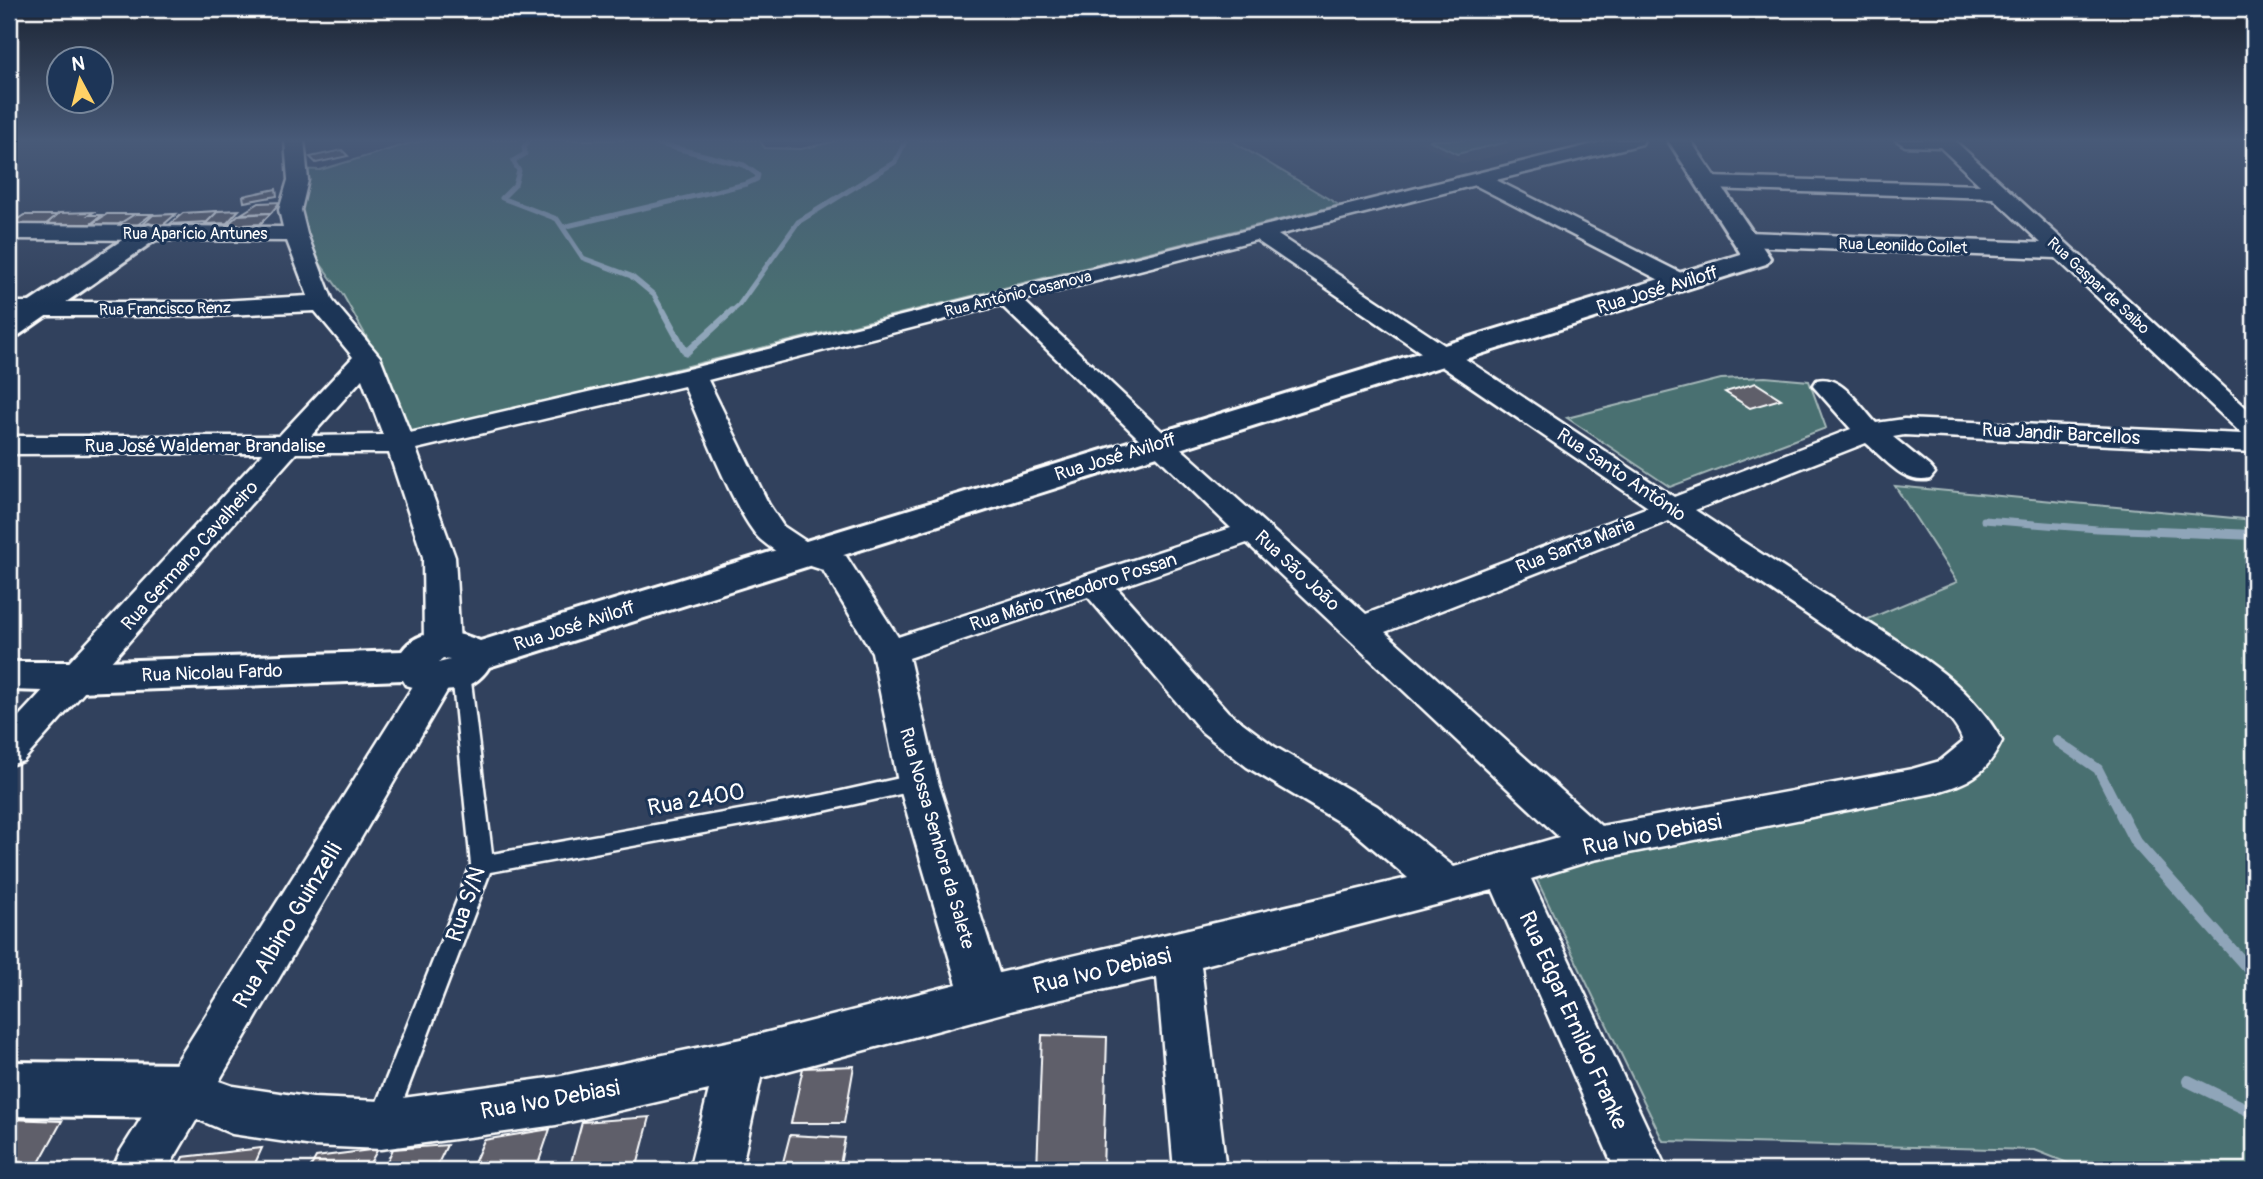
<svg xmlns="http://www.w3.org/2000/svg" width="2263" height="1179" font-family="Pangolin,sans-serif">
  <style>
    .built { fill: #3f4a61 }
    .green { fill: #4a6f71; stroke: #a4b7b8; stroke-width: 2 }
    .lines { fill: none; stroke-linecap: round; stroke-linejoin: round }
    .stream-far3 { stroke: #8fa5b9; stroke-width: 5 }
    .stream-far2 { stroke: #8fa5b9; stroke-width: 7 }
    .stream-far1 { stroke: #8fa5b9; stroke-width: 10 }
    .stream { stroke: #8fa5b9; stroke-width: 12 }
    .building { fill: #5f5e6a; stroke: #fff; stroke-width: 2 }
    .service-casing { stroke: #fff; stroke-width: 5 }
    .minor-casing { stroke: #fff; stroke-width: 5 }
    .tertiary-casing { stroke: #fff; stroke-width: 6 }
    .service { fill: #1d3557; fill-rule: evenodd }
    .minor { fill: #1d3557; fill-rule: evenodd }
    .tertiary { fill: #1d3557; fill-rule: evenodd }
    .labels { text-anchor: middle; stroke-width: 6; stroke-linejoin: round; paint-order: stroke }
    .far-street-label { font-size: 16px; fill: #fff; stroke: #1d3557 }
    .street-label { font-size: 19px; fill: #fff; stroke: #1d3557 }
    .near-street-label { font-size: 23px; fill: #fff; stroke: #1d3557 }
  </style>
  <rect width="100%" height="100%" fill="#31415d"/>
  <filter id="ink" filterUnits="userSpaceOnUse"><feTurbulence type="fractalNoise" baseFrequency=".0143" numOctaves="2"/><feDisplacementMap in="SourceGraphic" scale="14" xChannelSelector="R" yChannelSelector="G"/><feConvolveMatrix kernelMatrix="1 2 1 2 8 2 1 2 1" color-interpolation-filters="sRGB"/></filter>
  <g filter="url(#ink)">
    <path class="built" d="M1415 140H1560L1463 164Z"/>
    <g class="green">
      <path d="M432 140H759L765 148 801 149 841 140H1230L1339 205 409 435 371 345 343 295 296 230 293 169 320 170 411 143Z"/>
      <path d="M1429 140H1504L1507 142 1457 154Z"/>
      <path d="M1765 377 1809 381 1826 428 1670 487 1567 418 1721 379Z"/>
      <path d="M1895 486 2254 520V1170H2085L2035 1150 1663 1141 1534 874 1566 861 1928 793 1984 727 1868 619 1957 582Z"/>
    </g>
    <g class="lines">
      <g class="stream-far3">
        <path d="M529 140 524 147 525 154 513 161 519 171 515 185 502 198 557 219 583 258 631 276 654 295 664 313"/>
        <path d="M563 227 746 184 757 179 758 175 744 165 643 140"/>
        <path d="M730 313 739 305 798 222 895 162 906 140"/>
      </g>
      <g class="stream-far2">
        <path d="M663 311 686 353 732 311"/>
        <path d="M1984 520 2097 529 2203 533"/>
      </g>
      <g class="stream-far1">
        <path d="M2158 531 2254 535"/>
        <path d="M2057 741 2098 769 2122 816"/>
      </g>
      <g class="stream">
        <path d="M2121 814 2135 841 2254 975"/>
        <path d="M2188 1081 2254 1113"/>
      </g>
    </g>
    <g class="building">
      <path d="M342 150 348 156 316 163 310 157Z"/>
      <path d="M276 189 277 196 244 202 243 196Z"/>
      <path d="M280 202 271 213 241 214 259 203Z"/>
      <path d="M239 210 227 223 205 224 218 211Z"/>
      <path d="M218 211 207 222 170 224 183 213Z"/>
      <path d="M94 212 89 215H102L87 227 72 228 75 225 39 230 59 213Z"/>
      <path d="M271 213 260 224 226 226 238 215Z"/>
      <path d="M107 214H135L110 231H81Z"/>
      <path d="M135 214H152L136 226H116Z"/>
      <path d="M176 214 163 225 140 227 153 215Z"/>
      <path d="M24 215H57L45 225H9Z"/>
      <path d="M1756 383 1781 399 1750 408 1725 392Z"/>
      <path d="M1042 1035 1107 1037 1103 1170H1037Z"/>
      <path d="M854 1066 844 1123H791L803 1068Z"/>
      <path d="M650 1117 636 1170H569L582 1122Z"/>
      <path d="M9 1119 62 1121 35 1170H9Z"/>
      <path d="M550 1129 536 1170H471L484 1140Z"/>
      <path d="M790 1135 845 1138 839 1170H781Z"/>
      <path d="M447 1145 435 1170H383L393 1149Z"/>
      <path d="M262 1148 252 1170H177L183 1157Z"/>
      <path d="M378 1149 366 1170H309L316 1157Z"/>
    </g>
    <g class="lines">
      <g class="service-casing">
        <path id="service" d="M461 666 468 668 470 673 492 854 824 795 918 774 925 776 928 782 925 788 918 790 824 811 490 872 395 1122 391 1131 382 1135 373 1131 369 1122 471 865 452 673 454 668Z"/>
      </g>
      <g class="minor-casing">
        <path id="minor" d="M285 140H304L308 180 301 210 307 234 333 301 380 357 410 433 692 368 1610 140H1644L1642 144 1496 180 1689 277 1693 282 1689 287H1673L1475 185 1278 235 1674 497 1851 429 1813 386 1817 380C1841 374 1860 406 1876 423L1904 419 2242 434 2056 258 1746 246 1738 244 1735 239 1738 234 1746 232 2041 243 1993 198 1709 189 1702 187 1699 183 1702 179 1709 177 1980 185 1940 147 1905 146 1896 140H1954L2254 415V452L1904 435 1893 437 1930 467 1935 473 1930 479C1905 486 1884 458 1866 443L1695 510C1746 544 1797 577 1849 610 1908 649 1966 677 2002 741 1985 776 1970 782 1934 793L1593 860 1531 879 1667 1170H1615L1493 890 1201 966 1226 1170H1174L1157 977 1014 1010 761 1078 741 1170H689L709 1090 556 1125 381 1149 313 1146 232 1134 197 1119 167 1170H112L120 1152 423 670 436 666 449 670 454 679 219 1081 233 1086 313 1098 381 1101 556 1077 741 1039 957 984 898 782 872 652 823 570C800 563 779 556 761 540 736 517 700 421 684 386L416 449 455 557 460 645 454 653 442 657 430 653 424 645 423 557 389 453H296L23 761 9 765V727L263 453 9 454V436H279L353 357 315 311 202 316H9V302H202L308 296 287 241 9 239V225L283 227 279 210 288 180ZM1256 240 1648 507 1366 614 1167 436 1023 300ZM1001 305 1231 528 898 637 846 556 813 546 783 526 769 505 708 380ZM362 379 383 435 311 436ZM1669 521C1719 555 1770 589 1821 624 1855 647 1954 703 1963 742L1940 761 1912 769 1601 826 1385 632ZM1247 543 1559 837 1454 867 1377 806 1275 747 1228 712 1117 588ZM1088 597 1202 732 1247 767 1349 828 1408 878 999 973 938 782 909 658Z"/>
      </g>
      <g class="tertiary-casing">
        <g id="tertiary">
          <path d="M1668 140H1690L1770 258 1766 264 489 667C471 696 436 694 406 685L403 680 78 692 9 690V662H78L402 651C419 626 456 630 480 641L1741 254ZM443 659 450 660 438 663Z"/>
          <path d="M149 225 158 228 162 233 158 238 19 335 9 338V316L140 228Z"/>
          <path d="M9 1062 187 1064 207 1072 215 1091 207 1110 187 1118 9 1116Z"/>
        </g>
      </g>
      <use href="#service" class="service"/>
      <use href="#minor" class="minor"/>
      <use href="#tertiary" class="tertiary"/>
    </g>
  </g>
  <linearGradient id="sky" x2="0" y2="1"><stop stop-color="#1b2433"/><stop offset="0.46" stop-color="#485a78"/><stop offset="1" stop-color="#485a78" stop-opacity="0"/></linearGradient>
  <rect width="2263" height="305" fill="url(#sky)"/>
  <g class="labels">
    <g class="far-street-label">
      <text x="195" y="239">Rua Aparício Antunes</text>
      <text transform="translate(1903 245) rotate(2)" y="6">Rua Leonildo Collet</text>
      <text transform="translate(2099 285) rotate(43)" y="6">Rua Gaspar de Saibo</text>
      <text transform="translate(1018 293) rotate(-14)" y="6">Rua Antônio Casanova</text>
      <text transform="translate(165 308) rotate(-1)" y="6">Rua Francisco Renz</text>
    </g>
    <g class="street-label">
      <text transform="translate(1657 289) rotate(-17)" y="7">Rua José Aviloff</text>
      <text transform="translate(2061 433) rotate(3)" y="7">Rua Jandir Barcellos</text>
      <text x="205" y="452">Rua José Waldemar Brandalise</text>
      <text transform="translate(1115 456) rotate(-17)" y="7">Rua José Aviloff</text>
      <text transform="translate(1622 474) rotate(34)" y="7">Rua Santo Antônio</text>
      <text transform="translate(1575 545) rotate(-21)" y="7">Rua Santa Maria</text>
      <text transform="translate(189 555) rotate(-48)" y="7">Rua Germano Cavalheiro</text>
      <text transform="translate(1298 570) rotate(43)" y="7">Rua São João</text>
      <text transform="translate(1073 591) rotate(-18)" y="7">Rua Mário Theodoro Possan</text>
      <text transform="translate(574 625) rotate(-18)" y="7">Rua José Aviloff</text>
      <text transform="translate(212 672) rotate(-2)" y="7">Rua Nicolau Fardo</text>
      <text transform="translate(938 838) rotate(74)" y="7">Rua Nossa Senhora da Salete</text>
    </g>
    <g class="near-street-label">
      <text transform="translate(696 799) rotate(-10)" y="8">Rua 2400</text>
      <text transform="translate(1652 834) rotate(-11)" y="8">Rua Ivo Debiasi</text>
      <text transform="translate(465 904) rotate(-71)" y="8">Rua S/N</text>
      <text transform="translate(287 925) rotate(-59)" y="8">Rua Albino Guinzelli</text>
      <text transform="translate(1102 970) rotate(-13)" y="8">Rua Ivo Debiasi</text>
      <text transform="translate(1574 1020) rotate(66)" y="8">Rua Edgar Ernildo Franke</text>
      <text transform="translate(550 1099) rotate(-10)" y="8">Rua Ivo Debiasi</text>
    </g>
  </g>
  <rect width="2263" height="1179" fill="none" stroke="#1d3557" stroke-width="35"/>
  <rect x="18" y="18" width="2228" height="1144" fill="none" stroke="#fff" stroke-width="2.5" filter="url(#ink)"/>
  <g transform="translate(80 80) rotate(353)"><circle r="33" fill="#1d3557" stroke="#77869a" stroke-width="2"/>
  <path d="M0-5L12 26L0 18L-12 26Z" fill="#ffd166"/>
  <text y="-10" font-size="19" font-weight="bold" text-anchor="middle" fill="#ffffff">N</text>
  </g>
</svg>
